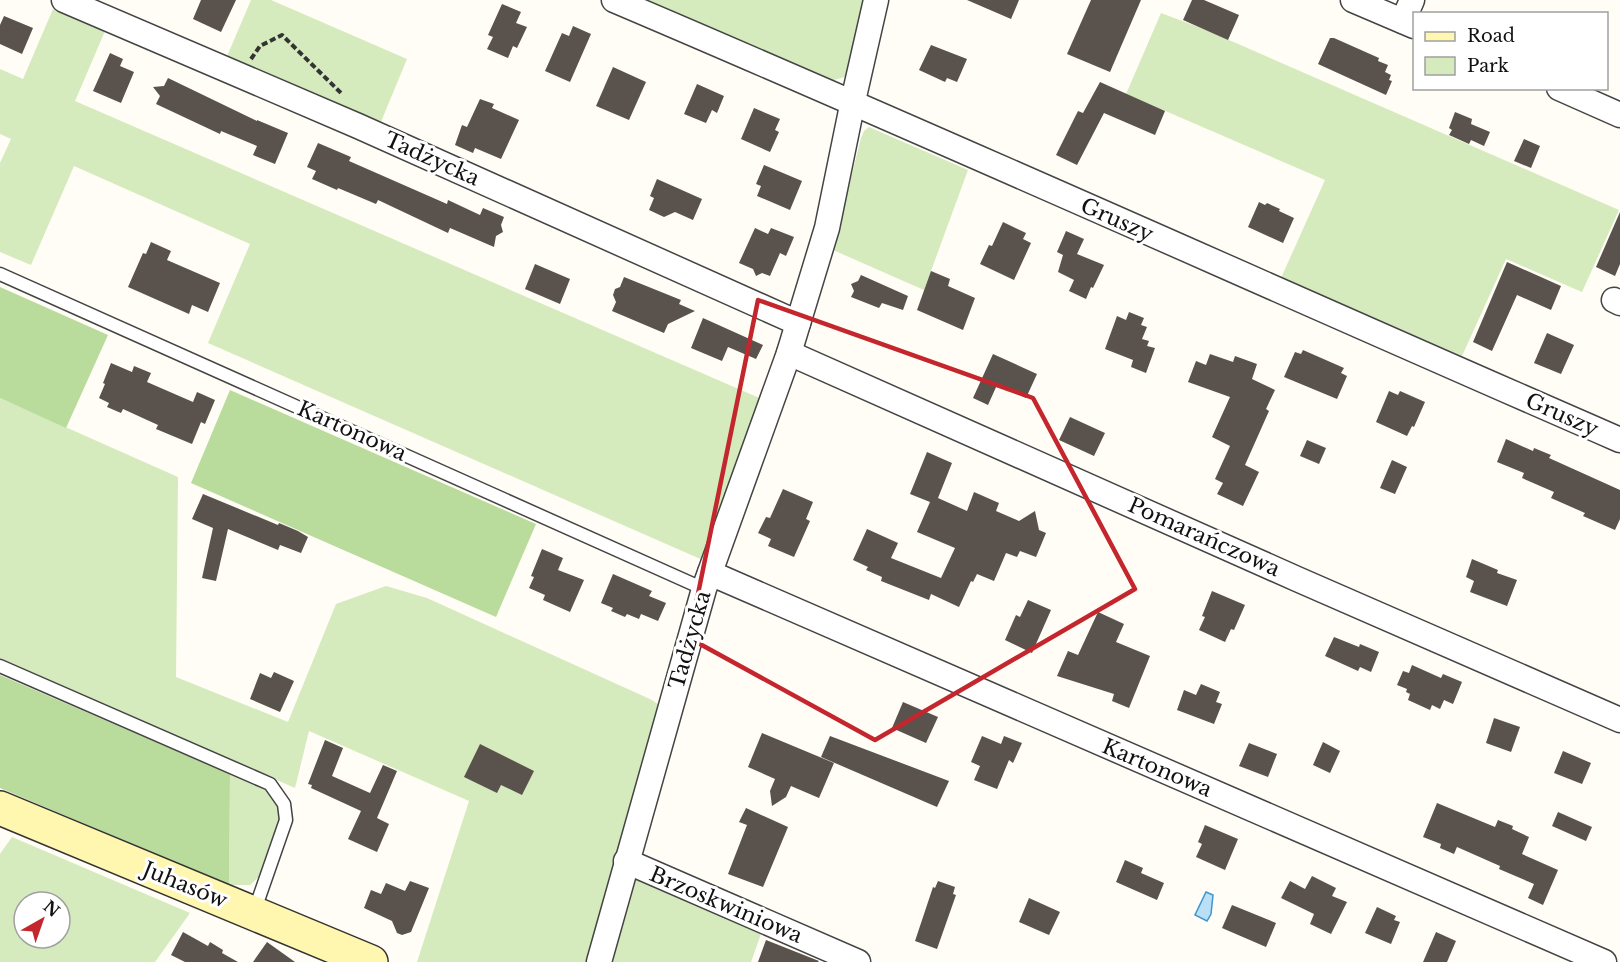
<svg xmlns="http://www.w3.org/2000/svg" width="1620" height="962" font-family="'Libre Baskerville',serif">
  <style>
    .green { fill: #d5ebbd; fill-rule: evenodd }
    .forest { fill: #b9dc9c }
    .water { fill: #b9e0f7; stroke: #3f96cf; stroke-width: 1.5 }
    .building { fill: #5a524d }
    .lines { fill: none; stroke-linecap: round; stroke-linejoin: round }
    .lane-casing { stroke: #444; stroke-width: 15 }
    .street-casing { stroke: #444; stroke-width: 27 }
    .secondary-casing { stroke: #333; stroke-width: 36 }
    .path { stroke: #333; stroke-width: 4; stroke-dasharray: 6 3; stroke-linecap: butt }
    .lane { stroke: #fff; stroke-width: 12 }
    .street { stroke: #fff; stroke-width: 24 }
    .secondary { stroke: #fff6b0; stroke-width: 33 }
    .marked { fill: none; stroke: #c4262e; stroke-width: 4.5; stroke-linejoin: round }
    .labels { text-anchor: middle; stroke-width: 6; stroke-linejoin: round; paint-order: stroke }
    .street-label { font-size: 21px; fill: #111; stroke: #fff }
  </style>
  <rect width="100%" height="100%" fill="#fffdf5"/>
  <g class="green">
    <path d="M251 0H271L407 59 378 129 225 61Z"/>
    <path d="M637 0H865L848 76 827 82Z"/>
    <path d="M53 9 105 31 75 101 764 400 705 561 208 343 250 244 74 166 31 265 0 252V163L11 139 0 134V69L23 79Z"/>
    <path d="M1161 13 1206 30 1619 210 1582 292 1506 259 1462 356 1281 278 1325 180 1126 94Z"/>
    <path d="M869 127 968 170 924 290 833 250 861 138 864 131Z"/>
    <path d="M0 398 178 477 176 677 288 722 336 604 386 586 427 598 652 700 659 705 590 962H417L469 801 309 731 295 788 0 658Z"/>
    <path d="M230 774 272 792 279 805 280 819 263 873 250 885H229Z"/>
    <path d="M12 837 190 913 155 962H0V854ZM24 902H60V938H24Z"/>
    <path d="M636 874 762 931 751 962H611Z"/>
  </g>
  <g class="forest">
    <path d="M0 287 108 335 66 428 0 398Z"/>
    <path d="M230 390 536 524 496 617 191 483Z"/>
    <path d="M0 675 230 774 229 885 0 788Z"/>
  </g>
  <path class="water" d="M1206 892 1213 895 1211 914 1207 921 1195 915Z"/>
  <g class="building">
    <path d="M201 0H236L221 32 193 19Z"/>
    <path d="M967 0H1019L1011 19Z"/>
    <path d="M1091 0H1141L1110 72 1067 54Z"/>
    <path d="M1192 0H1204L1239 15 1228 40 1183 20Z"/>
    <path d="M502 4 521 12 516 23 527 27 517 48 513 46 508 58 487 49 493 37 488 35Z"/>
    <path d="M4 16 33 28 22 54 0 44V25Z"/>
    <path d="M573 26 591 34 570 82 545 71 562 33 569 36Z"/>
    <path d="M1330 38H1334L1379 58 1378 61 1388 65 1385 72 1391 75 1389 80 1392 81 1386 95 1318 64Z"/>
    <path d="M931 45 967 59 957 82 947 78 945 82 919 70Z"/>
    <path d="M110 53 123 59 120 66 134 72 121 103 93 91Z"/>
    <path d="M613 67 646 82 629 120 596 106Z"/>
    <path d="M168 78 257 121V120L288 133 275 164 253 155 257 146 221 131 220 134 156 104 160 96 153 87 164 86Z"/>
    <path d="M1100 82 1165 111 1155 135 1104 113 1077 165 1056 155 1078 111 1083 113Z"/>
    <path d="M697 84 724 96 717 113 712 110 706 123 684 114Z"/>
    <path d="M480 99 494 104 492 108 519 120 501 159 475 148 473 153 455 145 462 125 467 127Z"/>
    <path d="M754 108 780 119 775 130 779 132 770 152 741 139Z"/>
    <path d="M1455 112 1472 119 1471 124 1490 132 1484 146 1471 140 1469 144 1449 135 1452 130 1449 128Z"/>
    <path d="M1524 139 1540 146 1531 168 1514 161Z"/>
    <path d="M318 143 351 157 349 161 447 204 448 200 480 215 483 208 504 217 501 225 503 232 496 236 494 247 450 228 448 233 378 200 376 204 338 188 337 190 312 179 316 171 307 167Z"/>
    <path d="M764 165 802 181 790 210 757 196 761 186 756 184Z"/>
    <path d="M657 179 702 199 693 220 675 212 664 217 649 210 654 198 650 196Z"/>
    <path d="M1259 202 1265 205 1267 203 1280 209 1279 211 1294 218 1283 243 1248 227Z"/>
    <path d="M1620 212V264L1615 276 1596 267Z"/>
    <path d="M1003 222 1026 233 1023 239 1031 243 1014 280 980 264 989 245 992 246Z"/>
    <path d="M755 228 768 234 771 228 794 237 786 256 780 253 770 276 762 273 756 276 753 269 739 263Z"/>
    <path d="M1066 231 1084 239 1077 254 1104 265 1093 288 1091 287 1086 299 1069 291 1074 280 1058 272 1063 255 1057 252Z"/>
    <path d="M151 242 171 251 167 260 220 283 208 312 192 305 189 314 128 287 143 253 146 254Z"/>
    <path d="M1507 262 1561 286 1551 310 1517 295 1492 351 1473 342Z"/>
    <path d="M535 264 570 279 560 304 525 289Z"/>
    <path d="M931 271 950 279 948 286 975 298 963 330 917 310Z"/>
    <path d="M861 275 908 296 903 310 882 303 879 308 851 297 854 291 851 284 858 281Z"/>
    <path d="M624 277 681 300 679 304 695 311 668 324 664 333 612 311 616 302 613 295 615 289 620 287Z"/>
    <path d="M1129 312 1144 318 1141 325 1147 327 1142 339 1149 341 1147 346 1155 348 1146 373 1131 367 1133 360 1105 349 1117 316 1126 320Z"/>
    <path d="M703 318 763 345 756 359 728 347 722 361 691 348Z"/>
    <path d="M1547 333 1574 345 1561 374 1534 363Z"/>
    <path d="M1303 350 1344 368 1341 373 1347 376 1337 399 1284 377 1295 352 1301 354Z"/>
    <path d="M993 354 1037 374 1026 398 997 385 988 405 973 398Z"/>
    <path d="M1210 354 1233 362 1235 356 1257 364 1252 379 1275 390 1266 409 1269 411 1245 465 1259 472 1243 506 1217 494 1223 483 1215 479 1230 446 1212 437 1230 397 1188 382 1196 361 1206 365Z"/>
    <path d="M111 363 132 372 134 366 151 373 147 382 193 402 197 392 215 400 205 424 201 422 192 444 156 429 158 425 123 409 121 413 107 407 109 403 99 398 105 384 103 383Z"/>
    <path d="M1389 391 1398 395 1400 391 1425 402 1414 427 1412 426 1407 436 1376 422Z"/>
    <path d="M1070 417 1105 433 1094 456 1059 440Z"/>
    <path d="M1506 439 1533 451 1534 448 1551 455 1549 458 1620 490V519L1615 530 1583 516 1585 513 1551 498 1554 492 1522 478 1524 473 1497 462Z"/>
    <path d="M1307 440 1326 448 1319 464 1300 456Z"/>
    <path d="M927 452 952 463 938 498 967 511 974 492 999 503 996 511 1019 521 1035 511 1039 530 1046 533 1036 557 1020 551 1017 557 1006 553 994 581 977 574 973 582 971 581 959 607 931 594 929 600 881 581 882 577 866 570 868 567 853 560 867 529 898 543 891 558 941 578 955 548 917 532 930 502 910 494Z"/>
    <path d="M1392 460 1407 467 1395 494 1380 488Z"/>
    <path d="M783 489 813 502 806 519 810 521 794 557 768 546 771 539 758 533 766 517 770 518Z"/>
    <path d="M203 494 278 525 279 523 298 531 308 537 301 553 280 545 278 550 228 529 216 581 202 578 213 528 192 519Z"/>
    <path d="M542 549 563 558 558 570 584 580 570 612 543 600 545 595 529 588 534 577 531 576Z"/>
    <path d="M1472 559 1498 570 1497 573 1517 580 1507 606 1470 592 1474 581 1466 577Z"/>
    <path d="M613 574 652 591 649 596 666 603 658 621 641 614 639 619 627 614 625 617 611 611 613 608 601 603Z"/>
    <path d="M1212 591 1245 605 1234 630 1231 629 1225 642 1199 630 1205 617 1202 616Z"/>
    <path d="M1028 600 1051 610 1032 653 1005 640 1016 615 1020 617Z"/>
    <path d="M1098 612 1124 624 1116 642 1150 656 1129 708 1112 701 1114 694 1057 676 1068 651 1078 655Z"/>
    <path d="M1334 637 1359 647 1360 644 1379 652 1371 672 1360 667 1358 671 1325 656Z"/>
    <path d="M1412 665 1441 678 1443 674 1462 682 1453 704 1444 700 1440 709 1432 705 1430 710 1408 700 1410 694 1406 692 1407 689 1397 685 1403 671 1409 673Z"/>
    <path d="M274 672 294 681 280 712 250 699 260 673 271 678Z"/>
    <path d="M1201 684 1220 692 1216 702 1222 704 1214 724 1177 710 1184 690 1196 695Z"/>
    <path d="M903 702 938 717 926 743 892 728Z"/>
    <path d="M1494 718 1520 727 1511 752 1486 743Z"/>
    <path d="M762 733 834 763 819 798 791 786 786 797 772 806 770 791 775 779 748 767Z"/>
    <path d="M830 736 949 781 937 807 821 757Z"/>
    <path d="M982 736 1001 744 1004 736 1022 743 1013 763 1009 760 997 789 974 780 980 766 971 762Z"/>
    <path d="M325 740 343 748 332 776 370 793 383 765 397 771 377 818 389 824 377 852 348 839 361 811 311 788 312 785 308 784Z"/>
    <path d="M1323 742 1340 751 1330 773 1313 765Z"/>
    <path d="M1249 743 1277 754 1268 777 1239 766Z"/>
    <path d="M480 744 534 771 522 795 501 785 497 793 464 777Z"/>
    <path d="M1563 751 1591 763 1582 784 1554 773Z"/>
    <path d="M1437 803 1495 827 1498 820 1513 826 1512 829 1529 837 1522 854 1558 870 1543 905 1528 898 1534 884 1499 869 1500 866 1457 847 1454 854 1440 848 1441 844 1423 837Z"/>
    <path d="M746 808 788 827 763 887 728 874 747 825 739 822Z"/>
    <path d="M1558 812 1592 827 1586 841 1552 826Z"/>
    <path d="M1205 825 1238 839 1225 870 1196 857 1202 844 1198 842Z"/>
    <path d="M1125 860 1143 868 1141 873 1164 883 1157 900 1116 882Z"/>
    <path d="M1312 876 1336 888 1332 896 1347 902 1331 934 1310 924 1314 914 1281 898 1290 881 1305 889Z"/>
    <path d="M410 881 429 888 411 932 402 935 397 933 392 921 364 908 371 890 381 894 386 883 405 891Z"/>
    <path d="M938 881 955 887 953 894 956 895 937 949 915 941 933 887 935 888Z"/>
    <path d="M1029 898 1060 912 1049 935 1019 922Z"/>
    <path d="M1232 905 1276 923 1266 947 1222 928Z"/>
    <path d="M1377 907 1396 916 1394 920 1400 922 1391 944 1365 933Z"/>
    <path d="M183 932 208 946 210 942 223 950 222 953 238 962H185L171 955Z"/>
    <path d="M1436 932 1456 941 1447 962H1423Z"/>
    <path d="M766 940 819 961 818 962H758Z"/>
    <path d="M267 942 295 962H253Z"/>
  </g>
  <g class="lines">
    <g class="lane-casing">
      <g id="lane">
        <path d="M0 274 704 589"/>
        <path d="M0 666 270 784 284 804 286 820 254 912"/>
      </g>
    </g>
    <g class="street-casing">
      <g id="street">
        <path d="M64 0 358 126 798 323"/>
        <path d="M614 0C951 143 1284 294 1620 440"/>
        <path d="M1353 0 1414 26"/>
        <path d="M1403 21 1412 0"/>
        <path d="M1559 88 1620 115"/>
        <path d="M1614 300 1620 303"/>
        <path d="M789 353 1297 579 1620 720"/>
        <path d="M710 573 1604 962"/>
        <path d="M626 861 858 962"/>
        <path d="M599 962 704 589 789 353 827 228 853 101 876 0"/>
      </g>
    </g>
    <g class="secondary-casing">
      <path id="secondary" d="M0 808 371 962"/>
    </g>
    <path class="path" d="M251 59 260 46 282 35 342 94"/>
    <use href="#lane" class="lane"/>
    <use href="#street" class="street"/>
    <use href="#secondary" class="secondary"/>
  </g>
  <path class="marked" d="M758 300 1033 398 1135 589 875 740 689 638Z"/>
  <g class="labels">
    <g class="street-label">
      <text transform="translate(432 159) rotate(24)" y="7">Tadżycka</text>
      <text transform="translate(1117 220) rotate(24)" y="7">Gruszy</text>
      <text transform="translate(1562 415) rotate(24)" y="7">Gruszy</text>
      <text transform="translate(352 431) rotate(24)" y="7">Kartonowa</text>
      <text transform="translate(1204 537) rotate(24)" y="7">Pomarańczowa</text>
      <text transform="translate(690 640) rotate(-74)" y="7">Tadżycka</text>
      <text transform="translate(1157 768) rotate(23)" y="7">Kartonowa</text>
      <text transform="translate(185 885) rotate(22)" y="7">Juhasów</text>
      <text transform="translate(726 905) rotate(23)" y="7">Brzoskwiniowa</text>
    </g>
  </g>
  <rect x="1413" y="12" width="195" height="78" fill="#ffffff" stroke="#a0a0a0" stroke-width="1.5"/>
  <rect x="1425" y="32" width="30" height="9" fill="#fff6b0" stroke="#a0a0a0" stroke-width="1.5"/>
  <text x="1467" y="42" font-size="18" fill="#111111">Road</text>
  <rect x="1425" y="57" width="30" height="18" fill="#d5ebbd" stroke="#a0a0a0" stroke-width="1.5"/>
  <text x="1467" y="72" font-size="18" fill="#111111">Park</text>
  <g transform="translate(42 920) rotate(40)"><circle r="28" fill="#ffffff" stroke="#a0a0a0" stroke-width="1.5"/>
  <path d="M0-4.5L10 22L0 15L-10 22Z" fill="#c4262e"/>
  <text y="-9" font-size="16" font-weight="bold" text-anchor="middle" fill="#111111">N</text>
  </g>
</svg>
